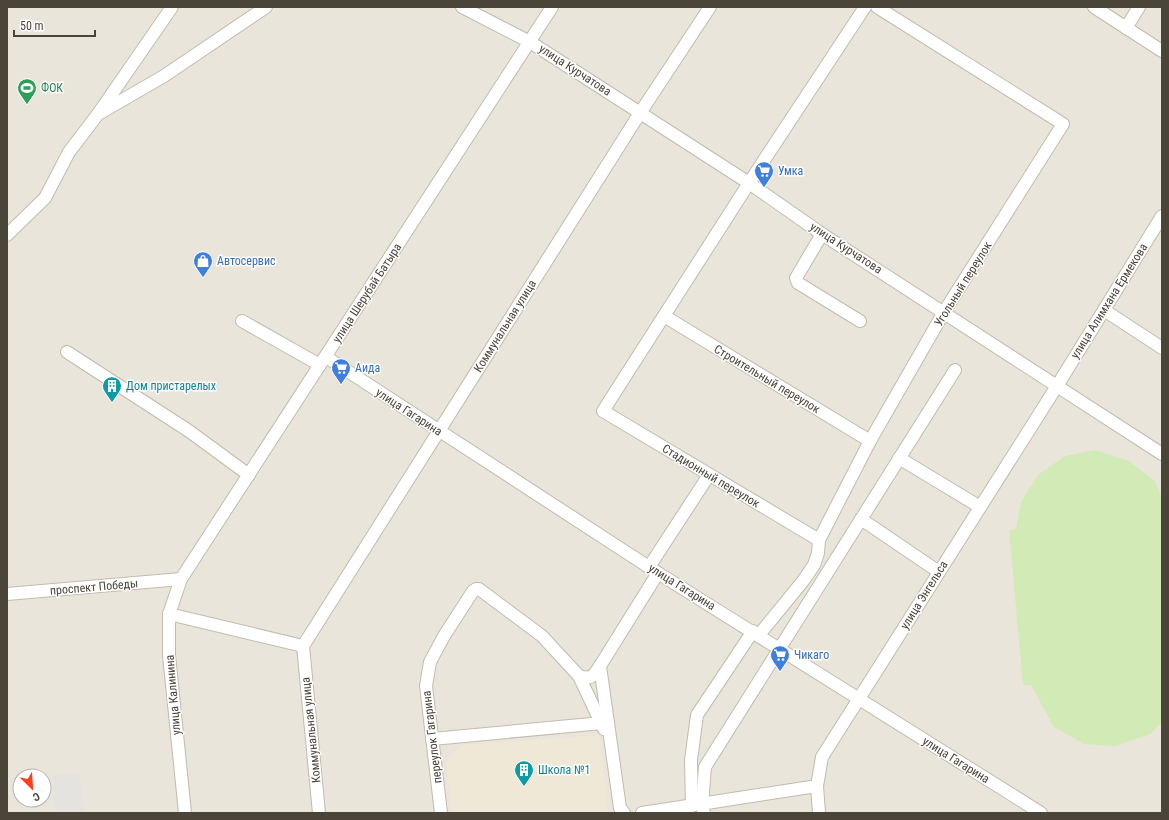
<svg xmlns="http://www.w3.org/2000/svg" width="1169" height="820" font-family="'Roboto Condensed',sans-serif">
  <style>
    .residential { fill: #eae5da; fill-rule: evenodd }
    .education { fill: #efe8d6 }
    .green { fill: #d2eab5 }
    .parking { fill: #e5e3e0 }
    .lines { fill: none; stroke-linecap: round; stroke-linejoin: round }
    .minor-casing { stroke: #c2bbae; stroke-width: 14 }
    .minor { stroke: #fff; stroke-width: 12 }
    .labels { text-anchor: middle; stroke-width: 3; stroke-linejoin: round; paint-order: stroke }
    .street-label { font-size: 12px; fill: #4b4439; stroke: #fff }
    .leisure-label { font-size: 12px; fill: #27864d; stroke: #fff; text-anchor: start }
    .shop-label { font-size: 12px; fill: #366cbe; stroke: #fff; text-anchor: start }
    .culture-label { font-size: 12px; fill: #0d838f; stroke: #fff; text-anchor: start }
  </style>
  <rect width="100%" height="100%" fill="#f6f3ec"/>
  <path class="residential" d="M7 7H1162V813H7ZM20 776H44V800H20Z"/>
  <path class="education" d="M599 735 608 813H452L446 760 463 745Z"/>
  <path class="green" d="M1095 450 1129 461 1155 481 1162 498V722L1150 734 1116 746 1084 744 1054 727 1031 685H1023L1009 530 1016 529 1021 502 1038 475 1065 456Z"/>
  <path class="parking" d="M80 773 84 813H55L52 775Z"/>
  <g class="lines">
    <g class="minor-casing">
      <g id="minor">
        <path d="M462 7 530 42 749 183 822 234 1162 454"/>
        <path d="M1094 7 1162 51"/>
        <path d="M1126 28 1139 7"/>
        <path d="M100 113 164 76 266 7"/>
        <path d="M822 234 796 278 798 283 860 321"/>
        <path d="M7 235 45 198 69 152 98 114 172 7"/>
        <path d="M1104 310 1162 348"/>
        <path d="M664 316 870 441"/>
        <path d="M242 321 320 365"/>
        <path d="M67 352 189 431 249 475"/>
        <path d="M326 357 658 573 1041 813"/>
        <path d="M899 458 980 507"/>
        <path d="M861 519 939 572"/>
        <path d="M819 540 603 411 749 183 865 7"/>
        <path d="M649 567 709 475"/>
        <path d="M7 594 181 579"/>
        <path d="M169 614 303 646"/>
        <path d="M759 635 803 581 814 565 818 553 819 540 870 441 944 312 1063 124 877 7"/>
        <path d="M579 676 604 729"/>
        <path d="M432 739 602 723"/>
        <path d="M692 806 691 760 697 715 753 631"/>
        <path d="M185 813 169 655V614L181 579 552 7"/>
        <path d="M319 813 303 646 640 113 710 7"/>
        <path d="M441 813 426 686 430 662 444 636 473 591 476 589H479L542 636 579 676C592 680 593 676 600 666"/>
        <path d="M624 813 620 808 600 666 658 573"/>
        <path d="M642 813 817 786"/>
        <path d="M704 813 702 805 705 767 955 370"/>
        <path d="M819 813 817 786 822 757 1057 386 1162 216"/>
      </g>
    </g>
    <use href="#minor" class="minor"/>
  </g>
  <defs>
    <g id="stadium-pin" transform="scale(1)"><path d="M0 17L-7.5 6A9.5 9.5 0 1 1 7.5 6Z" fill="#2e9e5b" stroke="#fff"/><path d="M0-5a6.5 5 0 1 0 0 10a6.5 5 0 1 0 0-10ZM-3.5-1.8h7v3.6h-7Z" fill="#fff"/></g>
    <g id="supermarket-pin" transform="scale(1)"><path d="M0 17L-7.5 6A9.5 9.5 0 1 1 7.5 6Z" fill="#3f7fe0" stroke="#fff"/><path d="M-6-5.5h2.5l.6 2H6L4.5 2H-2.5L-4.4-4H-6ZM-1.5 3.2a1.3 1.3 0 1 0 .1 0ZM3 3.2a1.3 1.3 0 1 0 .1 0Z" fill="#fff"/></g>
    <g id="shop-pin" transform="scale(1)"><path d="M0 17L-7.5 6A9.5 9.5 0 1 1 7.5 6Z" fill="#3f7fe0" stroke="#fff"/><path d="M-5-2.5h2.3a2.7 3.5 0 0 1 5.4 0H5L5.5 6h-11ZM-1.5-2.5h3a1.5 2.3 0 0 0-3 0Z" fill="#fff"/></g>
    <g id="building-pin" transform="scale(1)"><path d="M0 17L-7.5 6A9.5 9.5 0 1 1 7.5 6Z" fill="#0f9aa8" stroke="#fff"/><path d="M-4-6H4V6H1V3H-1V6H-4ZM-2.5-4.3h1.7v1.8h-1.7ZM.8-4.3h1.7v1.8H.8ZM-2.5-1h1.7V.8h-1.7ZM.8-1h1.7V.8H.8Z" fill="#fff"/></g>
  </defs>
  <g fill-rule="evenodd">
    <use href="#stadium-pin" x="27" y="88"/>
    <use href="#supermarket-pin" x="764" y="171"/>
    <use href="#shop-pin" x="203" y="261"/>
    <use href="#supermarket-pin" x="341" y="368"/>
    <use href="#building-pin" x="112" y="386"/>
    <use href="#supermarket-pin" x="780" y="655"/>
    <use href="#building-pin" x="524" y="770"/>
  </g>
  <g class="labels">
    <g class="street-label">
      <text transform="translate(575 70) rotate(33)" y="4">улица Курчатова</text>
      <text transform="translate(846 248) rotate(33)" y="4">улица Курчатова</text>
      <text transform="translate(963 284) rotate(-58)" y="4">Угольный переулок</text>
      <text transform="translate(367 293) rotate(-57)" y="4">улица Шерубай Батыра</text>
      <text transform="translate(1109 301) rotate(-58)" y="4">улица Алимхана Ермекова</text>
      <text transform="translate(505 326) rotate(-58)" y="4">Коммунальная улица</text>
      <text transform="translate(767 379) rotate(31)" y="4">Строительный переулок</text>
      <text transform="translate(409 412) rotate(33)" y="4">улица Гагарина</text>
      <text transform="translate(711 476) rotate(31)" y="4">Стадионный переулок</text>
      <text transform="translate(94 587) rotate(-5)" y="4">проспект Победы</text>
      <text transform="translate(682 587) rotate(32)" y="4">улица Гагарина</text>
      <text transform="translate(924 595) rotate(-58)" y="4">улица Энгельса</text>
      <text transform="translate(173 695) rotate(-95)" y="4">улица Калинина</text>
      <text transform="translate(311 730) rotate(-96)" y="4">Коммунальная улица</text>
      <text transform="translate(432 737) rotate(-97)" y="4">переулок Гагарина</text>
      <text transform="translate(956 760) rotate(32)" y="4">улица Гагарина</text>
    </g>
    <g class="leisure-label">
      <text x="41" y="92">ФОК</text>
    </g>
    <g class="shop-label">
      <text x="778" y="175">Умка</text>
      <text x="217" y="265">Автосервис</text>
      <text x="355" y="372">Аида</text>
      <text x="794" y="659">Чикаго</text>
    </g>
    <g class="culture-label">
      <text x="126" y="390">Дом пристарелых</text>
      <text x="538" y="774">Школа №1</text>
    </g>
  </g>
  <rect width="1169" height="820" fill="none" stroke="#4b4439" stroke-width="16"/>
  <g transform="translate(32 788) rotate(155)"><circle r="19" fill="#ffffff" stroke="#b7b4b0"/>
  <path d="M0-3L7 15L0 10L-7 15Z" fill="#fc3f1d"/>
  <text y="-6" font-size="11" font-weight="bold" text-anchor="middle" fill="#4b4439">С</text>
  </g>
  <path d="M14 30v6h81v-6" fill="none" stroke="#4b4439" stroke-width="2"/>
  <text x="20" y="30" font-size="12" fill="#4b4439" stroke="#ffffff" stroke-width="3" paint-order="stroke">50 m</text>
</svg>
